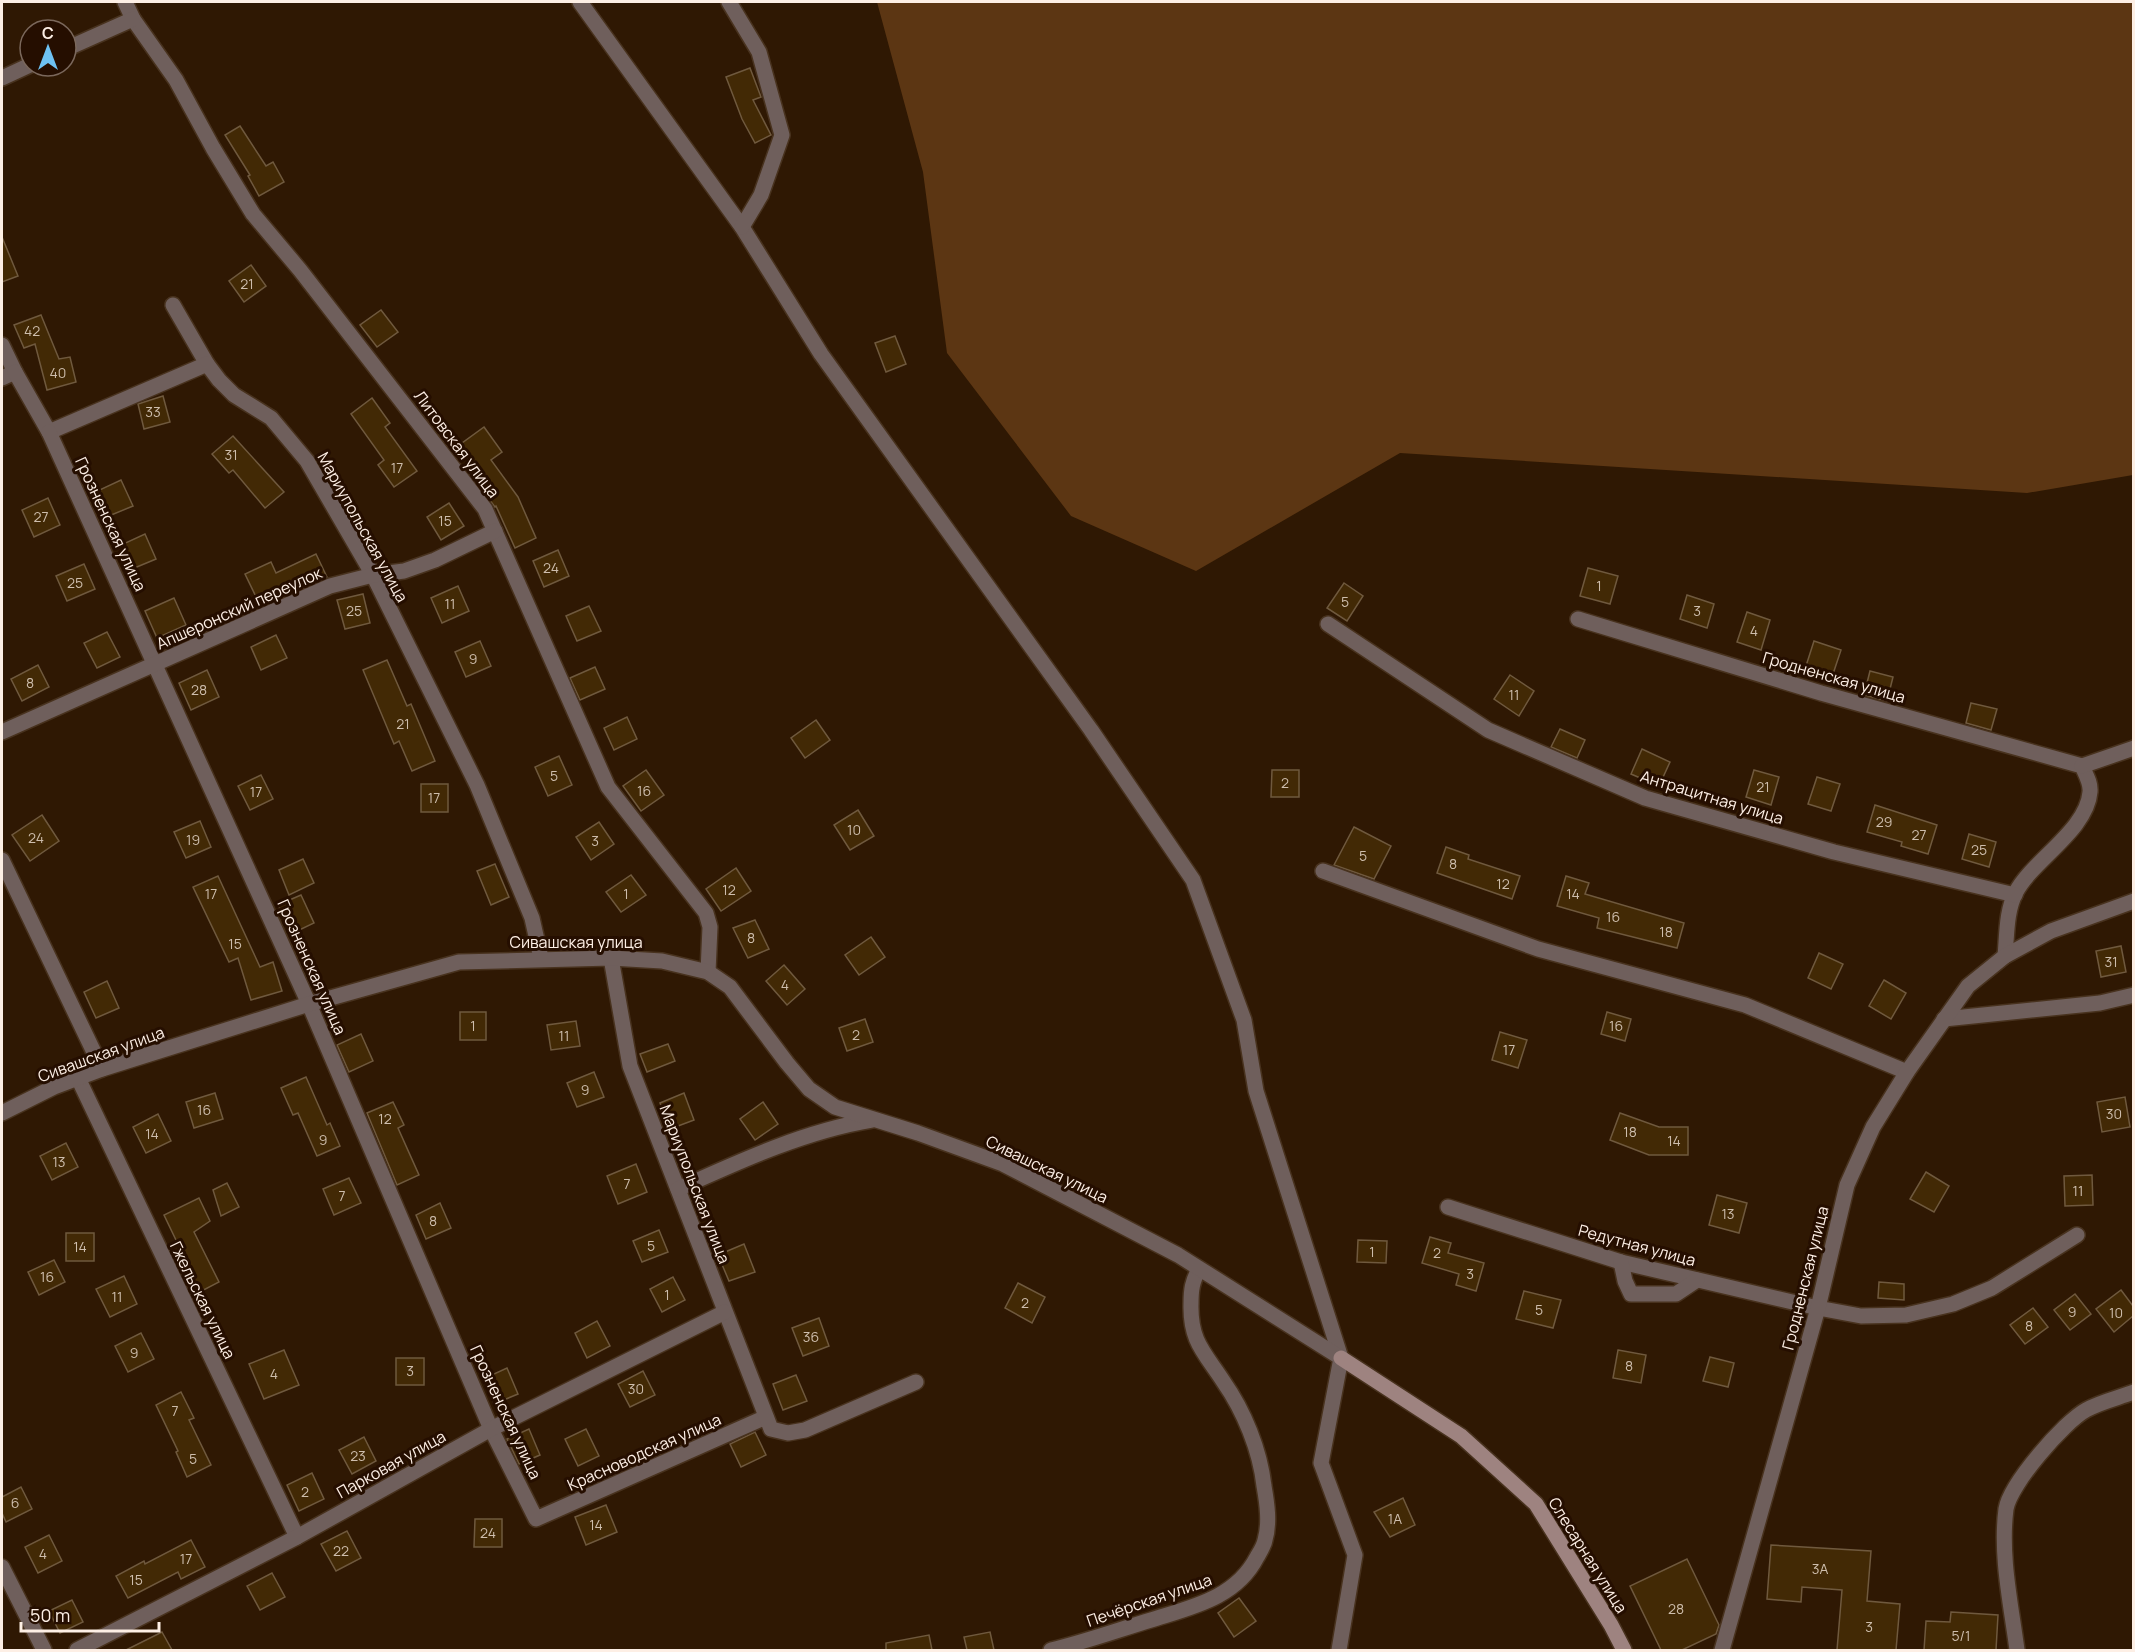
<svg xmlns="http://www.w3.org/2000/svg" width="2135" height="1652" font-family="Manrope,sans-serif">
  <style>
    .green { fill: #5c3613 }
    .building { fill: #422905; stroke: #6f593e; stroke-width: 1.5 }
    .lines { fill: none; stroke-linecap: round; stroke-linejoin: round }
    .minor-casing { stroke: #48321e; stroke-width: 18 }
    .tertiary-casing { stroke: #48321e; stroke-width: 18 }
    .secondary-casing { stroke: #48321e; stroke-width: 18 }
    .minor { stroke: #6f5f5c; stroke-width: 15 }
    .tertiary { stroke: #6f5f5c; stroke-width: 15 }
    .secondary { stroke: #9e8380; stroke-width: 15 }
    .labels { text-anchor: middle; stroke-width: 6; stroke-linejoin: round; paint-order: stroke }
    .number-label { font-size: 14px; fill: #cebead }
    .street-label { font-size: 16px; fill: #fdefe5; stroke: #250e00 }
  </style>
  <rect width="100%" height="100%" fill="#2f1803"/>
  <path class="green" d="M877 2H2133V475L2027 493 1400 453 1196 571 1071 516 947 353 923 172Z"/>
  <g class="building">
    <path d="M750 68 761 97 753 100 771 135 755 143 742 119 726 77Z"/>
    <path d="M240 126 266 166 273 162 284 182 259 196 248 176 250 175 225 135Z"/>
    <path d="M2 237 18 276 2 282Z"/>
    <path d="M251 265 266 286 244 302 229 281Z"/>
    <path d="M381 310 398 332 377 347 360 325Z"/>
    <path d="M41 315 59 359 70 357 76 382 47 390 35 344 24 348 14 325Z"/>
    <path d="M895 336 906 364 886 372 875 343Z"/>
    <path d="M163 396 170 422 144 429 138 404Z"/>
    <path d="M372 398 390 423 385 427 417 471 394 487 378 465 384 460 351 414Z"/>
    <path d="M484 427 502 452 491 460 518 497 536 538 515 548 496 506 495 507 479 486 485 482 458 446Z"/>
    <path d="M233 436 284 492 265 508 233 470 229 473 212 454Z"/>
    <path d="M121 480 133 506 104 518 93 493Z"/>
    <path d="M48 498 60 525 34 537 22 510Z"/>
    <path d="M449 503 464 526 441 540 427 517Z"/>
    <path d="M145 534 156 559 132 569 121 545Z"/>
    <path d="M558 550 569 576 544 587 533 561Z"/>
    <path d="M316 554 327 577 298 589 296 585 259 603 245 574 271 562 276 573Z"/>
    <path d="M84 564 95 589 67 601 56 576Z"/>
    <path d="M1588 568 1618 576 1610 604 1580 596Z"/>
    <path d="M1344 583 1363 596 1347 621 1327 608Z"/>
    <path d="M458 586 469 611 442 623 431 598Z"/>
    <path d="M363 594 370 623 345 629 337 600Z"/>
    <path d="M1687 595 1714 604 1707 628 1680 619Z"/>
    <path d="M174 598 186 625 157 638 145 611Z"/>
    <path d="M589 606 601 631 577 641 566 616Z"/>
    <path d="M1747 612 1770 620 1761 650 1737 642Z"/>
    <path d="M107 632 120 657 97 668 84 643Z"/>
    <path d="M276 635 287 658 261 670 251 647Z"/>
    <path d="M480 641 491 666 466 677 455 652Z"/>
    <path d="M1814 641 1841 650 1832 677 1805 669Z"/>
    <path d="M387 660 407 706 411 704 435 761 412 771 399 741 394 744 363 670Z"/>
    <path d="M38 665 49 687 22 701 11 679Z"/>
    <path d="M595 667 605 689 580 700 570 678Z"/>
    <path d="M207 670 219 697 191 710 179 683Z"/>
    <path d="M1870 671 1893 677 1887 701 1864 695Z"/>
    <path d="M1510 675 1534 691 1519 716 1494 699Z"/>
    <path d="M1971 703 1997 709 1991 730 1966 723Z"/>
    <path d="M627 717 637 739 614 750 604 728Z"/>
    <path d="M816 720 830 740 805 758 791 738Z"/>
    <path d="M1560 729 1585 740 1577 758 1551 747Z"/>
    <path d="M1642 749 1670 762 1659 786 1631 774Z"/>
    <path d="M559 756 572 785 548 796 535 767Z"/>
    <path d="M646 770 664 795 641 811 623 786Z"/>
    <path d="M1272 770H1299V797H1271Z"/>
    <path d="M1754 770 1779 777 1771 805 1746 797Z"/>
    <path d="M261 775 273 799 250 810 238 786Z"/>
    <path d="M1817 777 1840 784 1831 811 1808 804Z"/>
    <rect x="421" y="784" width="27" height="28"/>
    <path d="M1875 805 1937 825 1928 854 1901 846 1902 842 1867 832Z"/>
    <path d="M858 810 874 836 850 850 834 825Z"/>
    <path d="M42 815 59 841 30 861 12 835Z"/>
    <path d="M200 821 211 847 186 858 174 832Z"/>
    <path d="M599 822 614 844 591 860 576 837Z"/>
    <path d="M1354 827 1391 846 1374 879 1334 865Z"/>
    <path d="M1969 834 1996 842 1989 867 1962 859Z"/>
    <path d="M1446 847 1469 855 1468 859 1520 876 1512 899 1437 873Z"/>
    <path d="M303 859 314 883 289 895 279 870Z"/>
    <path d="M495 864 509 897 491 905 477 871Z"/>
    <path d="M736 868 751 891 721 911 706 889Z"/>
    <path d="M631 875 646 895 621 912 606 892Z"/>
    <path d="M218 876 260 967 273 962 282 991 251 1000 238 958 229 962 193 887Z"/>
    <path d="M1566 876 1589 883 1585 894 1684 923 1677 948 1597 928 1599 918 1557 906Z"/>
    <path d="M301 895 314 923 291 934 278 905Z"/>
    <path d="M755 920 769 949 748 958 733 928Z"/>
    <path d="M871 937 885 957 859 975 845 955Z"/>
    <path d="M2121 946 2126 972 2101 977 2096 951Z"/>
    <path d="M1819 953 1843 964 1831 989 1808 978Z"/>
    <path d="M784 965 805 989 787 1005 766 981Z"/>
    <path d="M1884 980 1906 993 1891 1019 1869 1006Z"/>
    <path d="M107 981 119 1008 96 1018 84 992Z"/>
    <rect x="460" y="1012" width="26" height="28"/>
    <path d="M1607 1012 1631 1019 1625 1041 1601 1034Z"/>
    <path d="M865 1019 873 1042 847 1051 839 1028Z"/>
    <path d="M576 1021 580 1046 551 1050 547 1025Z"/>
    <path d="M1500 1032 1527 1040 1518 1068 1492 1060Z"/>
    <path d="M361 1034 373 1061 349 1072 337 1045Z"/>
    <path d="M668 1044 675 1061 647 1072 640 1054Z"/>
    <path d="M594 1072 604 1097 577 1107 567 1083Z"/>
    <path d="M306 1077 327 1125 330 1123 340 1146 317 1156 298 1113 293 1115 281 1088Z"/>
    <path d="M215 1093 223 1119 194 1128 186 1102Z"/>
    <path d="M684 1093 694 1120 670 1129 660 1103Z"/>
    <path d="M2125 1097 2130 1127 2102 1132 2097 1102Z"/>
    <path d="M393 1102 404 1125 398 1128 419 1175 397 1185 367 1113Z"/>
    <path d="M763 1102 778 1124 755 1140 740 1119Z"/>
    <path d="M1620 1113 1659 1127H1688V1155H1649L1610 1140Z"/>
    <path d="M158 1114 171 1141 146 1153 133 1127Z"/>
    <path d="M66 1143 78 1167 52 1180 40 1156Z"/>
    <path d="M636 1164 647 1192 618 1204 607 1176Z"/>
    <path d="M1926 1172 1949 1186 1934 1212 1910 1199Z"/>
    <path d="M2092 1175 2093 1205 2065 1206 2064 1176Z"/>
    <path d="M349 1178 361 1203 334 1215 323 1189Z"/>
    <path d="M227 1183 239 1207 221 1216 213 1190Z"/>
    <path d="M1717 1195 1747 1203 1739 1233 1709 1225Z"/>
    <path d="M199 1198 210 1221 194 1232 219 1282 194 1295 181 1268 188 1265 164 1215Z"/>
    <path d="M440 1203 451 1228 426 1239 416 1215Z"/>
    <path d="M659 1230 668 1252 642 1262 633 1241Z"/>
    <rect x="66" y="1233" width="28" height="28"/>
    <path d="M1430 1237 1451 1243 1448 1253 1484 1263 1476 1291 1456 1285 1459 1274 1422 1263Z"/>
    <path d="M1358 1240 1387 1241 1386 1263 1357 1262Z"/>
    <path d="M744 1244 755 1272 729 1281 718 1255Z"/>
    <path d="M54 1260 65 1282 39 1295 28 1272Z"/>
    <path d="M124 1276 137 1304 110 1317 96 1289Z"/>
    <path d="M673 1277 685 1300 662 1312 650 1289Z"/>
    <path d="M1879 1282 1904 1284V1300L1878 1298Z"/>
    <path d="M1018 1283 1045 1297 1032 1323 1005 1308Z"/>
    <path d="M2121 1290 2133 1306V1316L2114 1332 2096 1309Z"/>
    <path d="M1524 1291 1561 1300 1553 1328 1516 1319Z"/>
    <path d="M2075 1294 2091 1314 2070 1330 2054 1310Z"/>
    <path d="M2033 1308 2048 1327 2025 1344 2010 1325Z"/>
    <path d="M819 1318 829 1346 803 1356 792 1328Z"/>
    <path d="M597 1321 610 1346 587 1358 575 1333Z"/>
    <path d="M141 1333 154 1359 128 1372 115 1346Z"/>
    <path d="M284 1350 299 1385 264 1399 249 1364Z"/>
    <path d="M1618 1350 1646 1355 1641 1383 1613 1378Z"/>
    <path d="M1710 1357 1734 1363 1728 1387 1703 1381Z"/>
    <rect x="396" y="1358" width="28" height="27"/>
    <path d="M507 1368 518 1394 494 1404 483 1379Z"/>
    <path d="M643 1371 655 1395 630 1407 618 1384Z"/>
    <path d="M796 1375 807 1401 783 1410 773 1384Z"/>
    <path d="M181 1392 194 1418 189 1420 211 1465 187 1477 176 1452 178 1451 156 1405Z"/>
    <path d="M529 1429 540 1455 519 1464 507 1439Z"/>
    <path d="M586 1429 599 1456 578 1466 565 1439Z"/>
    <path d="M755 1432 766 1455 741 1467 730 1444Z"/>
    <path d="M364 1437 376 1461 352 1474 339 1450Z"/>
    <path d="M312 1473 324 1499 299 1511 287 1485Z"/>
    <path d="M21 1487 32 1509 6 1522 2 1513V1497Z"/>
    <path d="M1403 1498 1415 1525 1390 1537 1374 1512Z"/>
    <path d="M606 1505 617 1532 586 1545 575 1517Z"/>
    <path d="M475 1519H502V1547H474Z"/>
    <path d="M347 1531 361 1558 336 1571 321 1544Z"/>
    <path d="M49 1535 62 1561 38 1573 25 1547Z"/>
    <path d="M191 1540 205 1567 181 1579 178 1572 128 1598 116 1576 144 1561 145 1564Z"/>
    <path d="M1771 1545 1871 1551 1867 1601 1900 1604 1896 1650H1837L1842 1590 1802 1587 1801 1602 1767 1599Z"/>
    <path d="M1687 1559 1719 1625 1716 1634 1682 1650H1661L1630 1586Z"/>
    <path d="M272 1573 285 1597 260 1610 247 1586Z"/>
    <path d="M1239 1598 1256 1621 1234 1637 1218 1613Z"/>
    <path d="M72 1600 83 1622 60 1633 49 1611Z"/>
    <path d="M1951 1612 1998 1615 1996 1650H1924L1926 1621 1950 1622Z"/>
    <path d="M162 1632 172 1650H126Z"/>
    <path d="M990 1632 994 1650H967L964 1637Z"/>
    <path d="M929 1635 932 1650H886V1643Z"/>
  </g>
  <g class="lines">
    <g class="minor-casing">
      <g id="minor">
        <path d="M125 2 133 19 176 80 213 148 253 214 300 270 485 509 608 787 706 913 710 927 708 972"/>
        <path d="M580 2 742 227 821 354 1091 730 1193 880 1244 1020 1256 1091 1341 1358 1321 1463 1355 1555 1339 1650"/>
        <path d="M729 2 759 52 782 135 761 195 742 227"/>
        <path d="M66 49 133 19"/>
        <path d="M2 78 30 65"/>
        <path d="M173 305 207 364"/>
        <path d="M2 345 15 372 2 378"/>
        <path d="M15 372 49 432 207 364 219 380 234 395 271 418 307 461 373 575 477 785 532 918 541 958"/>
        <path d="M49 432 309 1004 491 1429 536 1519 766 1417"/>
        <path d="M1578 619 1821 693 2082 766C2086 775 2091 783 2090 792 2087 830 2033 860 2016 892 2006 911 2007 935 2005 956"/>
        <path d="M1328 624 1488 730 1645 798 1834 852 2015 895"/>
        <path d="M2 732 330 586 373 575 404 571 435 560 495 531"/>
        <path d="M2082 766 2134 748"/>
        <path d="M2 860 102 1069"/>
        <path d="M1323 871 1538 949 1745 1005 1907 1072"/>
        <path d="M611 958 630 1066 771 1429 788 1433 805 1430 916 1382"/>
        <path d="M1944 1019 2100 1003 2134 995"/>
        <path d="M78 1078 297 1537"/>
        <path d="M678 1189C740 1161 805 1131 872 1120"/>
        <path d="M1448 1207 1621 1262 1818 1308 1861 1316 1906 1315 1953 1304 1992 1288 2077 1235"/>
        <path d="M1621 1262 1625 1281 1631 1294H1676L1697 1280"/>
        <path d="M2 1567 44 1650"/>
        <path d="M77 1650 297 1537 491 1429 725 1312"/>
        <path d="M1051 1650C1085 1642 1118 1630 1151 1620 1192 1607 1236 1598 1257 1557 1260 1552 1264 1546 1265 1540 1270 1523 1267 1503 1264 1486 1260 1450 1244 1411 1223 1381 1204 1352 1190 1341 1191 1304 1191 1290 1192 1282 1199 1269"/>
        <path d="M1722 1650 1818 1308 1847 1185 1873 1127 1907 1072 1968 986 2005 956 2051 931 2134 901"/>
        <path d="M2017 1650C2011 1604 2000 1556 2006 1509 2010 1484 2064 1422 2086 1410 2100 1402 2118 1398 2134 1392"/>
      </g>
    </g>
    <g class="tertiary-casing">
      <path id="tertiary" d="M2 1113 54 1087 102 1069 309 1004 459 962 611 958 662 961 708 972 730 987 787 1063 809 1089 835 1107 918 1133 1003 1164 1178 1255 1341 1358"/>
    </g>
    <g class="secondary-casing">
      <path id="secondary" d="M1341 1358 1461 1436 1536 1504 1611 1625 1624 1650"/>
    </g>
    <use href="#minor" class="minor"/>
    <use href="#tertiary" class="tertiary"/>
    <use href="#secondary" class="secondary"/>
  </g>
  <g class="labels">
    <g class="number-label">
      <text x="247" y="289">21</text>
      <text x="32" y="336">42</text>
      <text x="58" y="378">40</text>
      <text x="153" y="417">33</text>
      <text x="231" y="460">31</text>
      <text x="397" y="473">17</text>
      <text x="41" y="522">27</text>
      <text x="445" y="526">15</text>
      <text x="551" y="573">24</text>
      <text x="75" y="588">25</text>
      <text x="1599" y="591">1</text>
      <text x="1345" y="607">5</text>
      <text x="450" y="609">11</text>
      <text x="354" y="616">25</text>
      <text x="1697" y="616">3</text>
      <text x="1754" y="636">4</text>
      <text x="473" y="664">9</text>
      <text x="30" y="688">8</text>
      <text x="199" y="695">28</text>
      <text x="1514" y="700">11</text>
      <text x="403" y="729">21</text>
      <text x="554" y="781">5</text>
      <text x="1285" y="788">2</text>
      <text x="1763" y="792">21</text>
      <text x="644" y="796">16</text>
      <text x="256" y="797">17</text>
      <text x="434" y="803">17</text>
      <text x="1884" y="827">29</text>
      <text x="854" y="835">10</text>
      <text x="1919" y="840">27</text>
      <text x="36" y="843">24</text>
      <text x="193" y="845">19</text>
      <text x="595" y="846">3</text>
      <text x="1979" y="855">25</text>
      <text x="1363" y="861">5</text>
      <text x="1453" y="869">8</text>
      <text x="1503" y="889">12</text>
      <text x="729" y="895">12</text>
      <text x="211" y="899">17</text>
      <text x="626" y="899">1</text>
      <text x="1573" y="899">14</text>
      <text x="1613" y="922">16</text>
      <text x="1666" y="937">18</text>
      <text x="751" y="943">8</text>
      <text x="235" y="949">15</text>
      <text x="2111" y="967">31</text>
      <text x="785" y="990">4</text>
      <text x="473" y="1031">1</text>
      <text x="1616" y="1031">16</text>
      <text x="856" y="1040">2</text>
      <text x="564" y="1041">11</text>
      <text x="1509" y="1055">17</text>
      <text x="585" y="1095">9</text>
      <text x="204" y="1115">16</text>
      <text x="2114" y="1119">30</text>
      <text x="385" y="1124">12</text>
      <text x="1630" y="1137">18</text>
      <text x="152" y="1139">14</text>
      <text x="323" y="1145">9</text>
      <text x="1674" y="1146">14</text>
      <text x="59" y="1167">13</text>
      <text x="627" y="1189">7</text>
      <text x="2078" y="1196">11</text>
      <text x="342" y="1201">7</text>
      <text x="1728" y="1219">13</text>
      <text x="433" y="1226">8</text>
      <text x="651" y="1251">5</text>
      <text x="80" y="1252">14</text>
      <text x="1372" y="1257">1</text>
      <text x="1437" y="1258">2</text>
      <text x="1470" y="1279">3</text>
      <text x="47" y="1282">16</text>
      <text x="667" y="1300">1</text>
      <text x="117" y="1302">11</text>
      <text x="1025" y="1308">2</text>
      <text x="1539" y="1315">5</text>
      <text x="2072" y="1317">9</text>
      <text x="2116" y="1318">10</text>
      <text x="2029" y="1331">8</text>
      <text x="811" y="1342">36</text>
      <text x="134" y="1358">9</text>
      <text x="1629" y="1371">8</text>
      <text x="410" y="1376">3</text>
      <text x="274" y="1379">4</text>
      <text x="636" y="1394">30</text>
      <text x="175" y="1416">7</text>
      <text x="358" y="1461">23</text>
      <text x="193" y="1464">5</text>
      <text x="305" y="1497">2</text>
      <text x="15" y="1508">6</text>
      <text x="1395" y="1524">1А</text>
      <text x="596" y="1530">14</text>
      <text x="488" y="1538">24</text>
      <text x="341" y="1556">22</text>
      <text x="43" y="1559">4</text>
      <text x="186" y="1564">17</text>
      <text x="1820" y="1574">3А</text>
      <text x="136" y="1585">15</text>
      <text x="1676" y="1614">28</text>
      <text x="1869" y="1632">3</text>
      <text x="1961" y="1641">5/1</text>
    </g>
    <g class="street-label">
      <text transform="translate(457 444) rotate(53)" y="6">Литовская улица</text>
      <text transform="translate(111 524) rotate(65)" y="6">Грозненская улица</text>
      <text transform="translate(363 527) rotate(61)" y="6">Мариупольская улица</text>
      <text transform="translate(239 608) rotate(-24)" y="6">Апшеронский переулок</text>
      <text transform="translate(1834 677) rotate(16)" y="6">Гродненская улица</text>
      <text transform="translate(1712 797) rotate(17)" y="6">Антрацитная улица</text>
      <text x="576" y="948">Сивашская улица</text>
      <text transform="translate(312 967) rotate(66)" y="6">Грозненская улица</text>
      <text transform="translate(101 1054) rotate(-20)" y="6">Сивашская улица</text>
      <text transform="translate(1047 1169) rotate(26)" y="6">Сивашская улица</text>
      <text transform="translate(695 1184) rotate(69)" y="6">Мариупольская улица</text>
      <text transform="translate(1637 1245) rotate(15)" y="6">Редутная улица</text>
      <text transform="translate(1805 1278) rotate(-76)" y="6">Гродненская улица</text>
      <text transform="translate(203 1300) rotate(64)" y="6">Гжельская улица</text>
      <text transform="translate(506 1412) rotate(65)" y="6">Грозненская улица</text>
      <text transform="translate(644 1452) rotate(-24)" y="6">Красноводская улица</text>
      <text transform="translate(391 1464) rotate(-29)" y="6">Парковая улица</text>
      <text transform="translate(1588 1555) rotate(58)" y="6">Слесарная улица</text>
      <text transform="translate(1149 1600) rotate(-19)" y="6">Печёрская улица</text>
    </g>
  </g>
  <rect width="2135" height="1652" fill="none" stroke="#fdefe5" stroke-width="6"/>
  <g transform="translate(48 48)"><circle r="28" fill="#250e00" stroke="#7b685c" stroke-width="1.5"/>
  <path d="M0-4.5L10 22L0 15L-10 22Z" fill="#6ec2f3"/>
  <text y="-9" font-size="16" font-weight="bold" text-anchor="middle" fill="#fdefe5">С</text>
  </g>
  <path d="M21 1622v9h138v-9" fill="none" stroke="#fdefe5" stroke-width="3"/>
  <text x="30" y="1622" font-size="18" fill="#fdefe5" stroke="#250e00" stroke-width="4.5" paint-order="stroke">50 m</text>
</svg>
